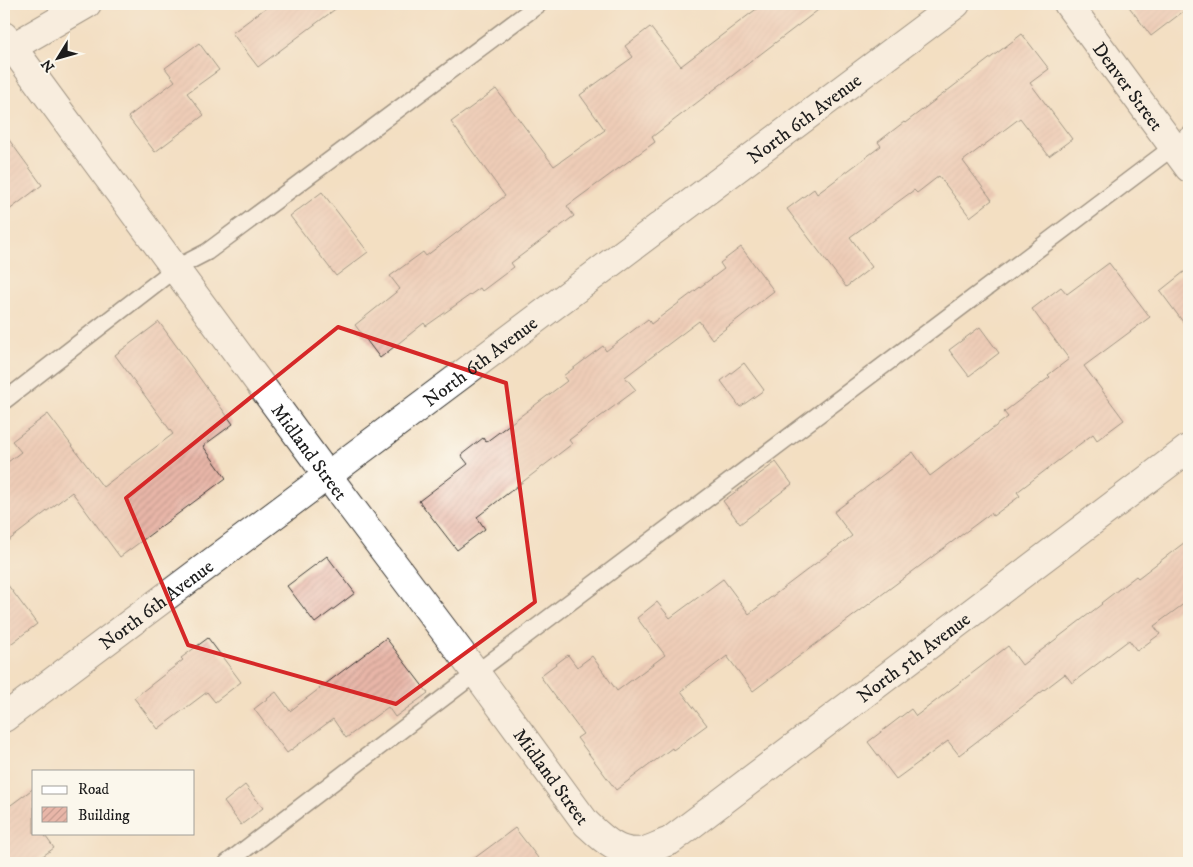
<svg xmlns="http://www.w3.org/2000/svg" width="1193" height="867" font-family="'IM FELL DW Pica',serif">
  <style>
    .building { fill: url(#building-hatch) }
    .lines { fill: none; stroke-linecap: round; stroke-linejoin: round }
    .service-casing { stroke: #3c3935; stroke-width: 19 }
    .minor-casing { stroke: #3c3935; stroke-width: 30 }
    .tertiary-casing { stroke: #3c3935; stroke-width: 30 }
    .service { stroke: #fff; stroke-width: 16 }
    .minor { stroke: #fff; stroke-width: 28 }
    .tertiary { stroke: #fff; stroke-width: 28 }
    .marked { fill: none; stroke: #d62828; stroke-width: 4; stroke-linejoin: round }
    .labels { text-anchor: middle; stroke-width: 5; stroke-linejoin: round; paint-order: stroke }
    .street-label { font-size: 19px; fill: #1c1c1c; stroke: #fbf7ec }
  </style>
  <defs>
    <pattern id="building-hatch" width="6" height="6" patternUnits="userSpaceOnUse" patternTransform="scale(1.25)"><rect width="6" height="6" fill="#e8b6a8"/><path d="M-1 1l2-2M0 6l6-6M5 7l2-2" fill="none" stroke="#c69c90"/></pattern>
  </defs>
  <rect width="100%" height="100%" fill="#fbf7ec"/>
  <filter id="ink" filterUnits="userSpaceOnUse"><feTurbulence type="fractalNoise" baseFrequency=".02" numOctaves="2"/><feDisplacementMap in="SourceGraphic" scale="10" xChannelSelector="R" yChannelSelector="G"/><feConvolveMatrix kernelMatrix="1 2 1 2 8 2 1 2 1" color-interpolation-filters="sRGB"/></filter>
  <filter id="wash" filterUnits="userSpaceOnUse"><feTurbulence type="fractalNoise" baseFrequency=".0096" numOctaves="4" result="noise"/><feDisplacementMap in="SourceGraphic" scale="20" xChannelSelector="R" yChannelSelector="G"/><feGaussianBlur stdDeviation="1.12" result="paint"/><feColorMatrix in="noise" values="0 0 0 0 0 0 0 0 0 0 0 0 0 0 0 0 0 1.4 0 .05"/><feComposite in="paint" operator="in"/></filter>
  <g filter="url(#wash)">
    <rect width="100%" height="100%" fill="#f3dfc2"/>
    <g id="blocks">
      <g class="building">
        <path d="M271 4H342L258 67 232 33Z"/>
        <path d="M763 4H826L652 137 655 142 567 206 574 216 511 263 514 267 482 291 480 288 426 326 424 323 380 358 355 325 400 289 390 276 423 252 426 256 505 196 451 122 496 89 554 166 605 130 580 95 633 57 625 46 650 27 681 66Z"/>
        <path d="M1127 4H1189V7L1151 36Z"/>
        <path d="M1022 34 1049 69 1030 83 1072 139 1049 156 1020 118 963 161 992 200 970 217 939 176 917 193 914 190 850 237 872 267 846 287 787 209 814 189 817 194 881 146 878 142 904 122 905 123Z"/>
        <path d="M199 43 219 70 187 93 204 115 155 152 128 117 175 81 165 68Z"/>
        <path d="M4 133 42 185 4 214Z"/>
        <path d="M322 192 368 252 336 276 290 216Z"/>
        <path d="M741 247 774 291 712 339 699 321 625 377 636 390 569 440 572 444 477 517 485 529 457 550 419 501 468 464 461 455 483 438 486 442 567 381 563 376 603 346 606 351 648 319 651 324 724 269 720 263Z"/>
        <path d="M1109 263 1150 317 1084 366 1124 420 1097 440 1093 434 1017 492 1020 496 993 516 991 513 944 548 753 691 727 656 681 691 707 725 673 750 672 748 616 790 577 738 583 734 540 676 568 655 577 667 592 656 617 691 665 655 637 618 657 602 670 618 723 579 749 614 852 536 834 512 913 452 930 476 1008 417 1004 412 1050 377 1048 375 1069 359 1032 309 1061 287 1067 294Z"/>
        <path d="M1189 268V330L1160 291Z"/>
        <path d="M159 322 233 424 203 446 226 478 120 557 72 492 4 544V465L21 452 12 441 48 414 103 487 173 434 115 355Z"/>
        <path d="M980 327 999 353 969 376 949 350Z"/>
        <path d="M744 363 764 390 740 407 721 381Z"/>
        <path d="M776 462 792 484 740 524 723 501Z"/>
        <path d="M1189 539V600L1154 626 1160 634 1137 651 1129 640 1072 683 1065 674 959 755 948 741 896 779 868 742 911 709 916 716 1008 646 1022 665 1102 604 1101 603 1136 576 1138 578Z"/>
        <path d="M327 556 355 593 315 623 287 586Z"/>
        <path d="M4 580 37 624 4 649Z"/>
        <path d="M208 638 241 682 215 702 207 692 158 729 134 698 183 660 181 658Z"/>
        <path d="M386 638 428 693 395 717 388 707 346 738 333 719 287 753 254 709 276 692 290 711Z"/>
        <path d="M245 785 263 808 241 825 224 802Z"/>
        <path d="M34 788V833H43L54 848 33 863H4V810Z"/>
        <path d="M515 828 542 863H468Z"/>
      </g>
    </g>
  </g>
  <g filter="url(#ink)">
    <use href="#blocks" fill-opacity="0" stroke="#3c3935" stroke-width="1"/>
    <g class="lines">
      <g class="service-casing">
        <g id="service">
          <path d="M4 401 176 268 207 252 539 4"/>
          <path d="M227 863 476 673 1189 135"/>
        </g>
      </g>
      <g class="minor-casing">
        <g id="minor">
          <path id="s1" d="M1068 4 1189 168"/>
          <path id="s2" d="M4 36 327 475 476 673 586 823C602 838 619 856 644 851 652 849 661 844 670 841L1189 448"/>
          <path id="s3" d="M4 718 956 4"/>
        </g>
      </g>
      <g class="tertiary-casing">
        <path id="tertiary" d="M4 52 87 4"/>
      </g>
      <use href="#service" class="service"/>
      <use href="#minor" class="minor"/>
      <use href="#tertiary" class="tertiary"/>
    </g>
  </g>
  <path d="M0 0H1193V867H0ZM338 327 506 383 535 602 396 704 188 645 126 498Z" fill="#f3dfc2" fill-opacity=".55" fill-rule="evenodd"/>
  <path class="marked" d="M338 327 506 383 535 602 396 704 188 645 126 498Z"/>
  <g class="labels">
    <g class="street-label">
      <text dy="7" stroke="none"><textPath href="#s1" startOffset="102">Denver Street</textPath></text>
      <text dy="7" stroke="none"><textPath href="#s3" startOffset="1000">North 6th Avenue</textPath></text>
      <text dy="7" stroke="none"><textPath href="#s3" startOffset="595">North 6th Avenue</textPath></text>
      <text dy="7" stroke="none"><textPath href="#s2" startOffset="516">Midland Street</textPath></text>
      <text dy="7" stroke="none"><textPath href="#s3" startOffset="190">North 6th Avenue</textPath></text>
      <text dy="7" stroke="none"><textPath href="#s2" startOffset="1379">North 5th Avenue</textPath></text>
      <text dy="7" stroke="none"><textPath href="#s2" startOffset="921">Midland Street</textPath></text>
    </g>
  </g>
  <rect width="1193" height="867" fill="none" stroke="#fbf7ec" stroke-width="20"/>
  <rect x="32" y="770" width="162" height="65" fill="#fbf7ec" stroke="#a29f99"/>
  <rect x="42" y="786" width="25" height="8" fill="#ffffff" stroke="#a29f99"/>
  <text x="78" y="794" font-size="15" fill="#1c1c1c">Road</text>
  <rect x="42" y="807" width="25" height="15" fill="url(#building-hatch)" stroke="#a29f99"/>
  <text x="78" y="820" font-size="15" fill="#1c1c1c">Building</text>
  <g transform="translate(58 58) rotate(233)" stroke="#fbf7ec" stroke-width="4" paint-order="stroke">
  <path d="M0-4L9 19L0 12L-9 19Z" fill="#1c1c1c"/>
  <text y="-8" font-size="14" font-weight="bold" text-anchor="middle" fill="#1c1c1c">N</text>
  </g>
</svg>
